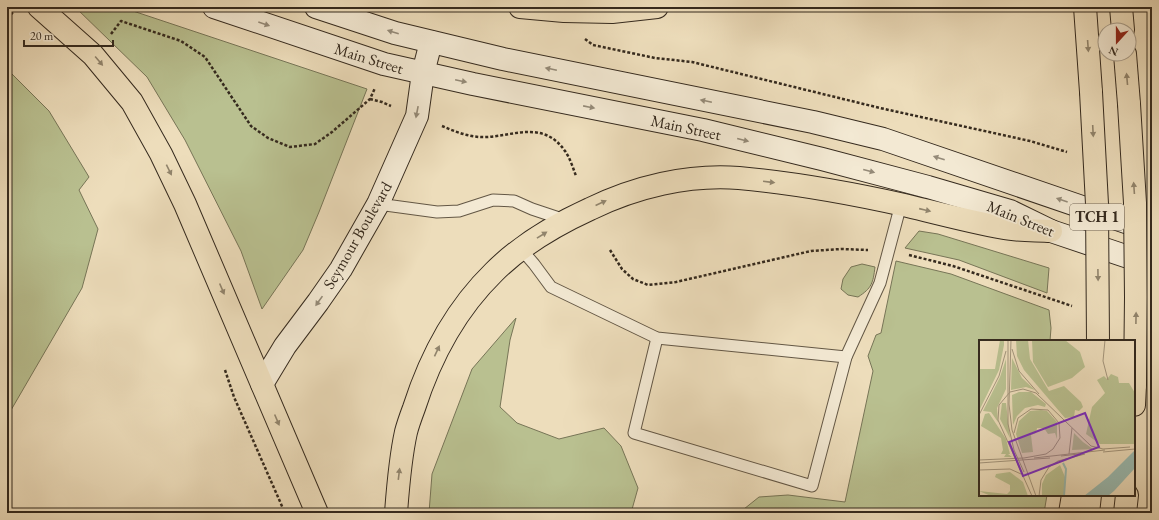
<svg xmlns="http://www.w3.org/2000/svg" width="1159" height="520" font-family="'EB Garamond',serif">
  <style>
    .green { fill: #b9c090; stroke: #777557 }
    .lines { fill: none; stroke-linecap: round; stroke-linejoin: round }
    .service-casing { stroke: #635745; stroke-width: 13 }
    .secondary-casing { stroke: #352a1e; stroke-width: 24 }
    .motorway-casing { stroke: #352a1e; stroke-width: 24 }
    .path { stroke: #352a1e; stroke-width: 2.5; stroke-dasharray: 3 2; stroke-linecap: butt }
    .service { stroke: #f3e9d3; stroke-width: 11 }
    .secondary { stroke: #f3e9d3; stroke-width: 22 }
    .motorway { stroke: #edddbb; stroke-width: 22 }
    .motorway-bridge-casing { stroke: #352a1e; stroke-width: 24; stroke-linecap: butt }
    .motorway-bridge { stroke: #edddbb; stroke-width: 22 }
    .oneway { fill: #948a78 }
    .oneway2 { fill: #91846c }
    .labels { text-anchor: middle; stroke-width: 3.5; stroke-linejoin: round; paint-order: stroke }
    .shield { fill: #f3e9d3; stroke: #6e6354; stroke-width: 1 }
    .shield-label { font-size: 15px; font-weight: bold; fill: #352a1e }
    .street-label { font-size: 16px; fill: #352a1e; stroke: #f3e9d3 }
    .inset-river { fill: none; stroke: #99bbb2; stroke-width: 2 }
    .inset-road { fill: none; stroke: #a3957c; stroke-width: 1 }
    .view { fill: #7b2cbf; fill-opacity: 0.15; stroke: #7b2cbf; stroke-width: 2 }
    .inset-edge { fill: none; stroke: #352a1e; stroke-width: 2 }
  </style>
  <rect width="100%" height="100%" fill="#edddbb"/>
  <filter id="stains"><feTurbulence type="fractalNoise" baseFrequency=".005" numOctaves="4"/><feColorMatrix values="0 0 0 0 .2 0 0 0 0 .09 0 0 0 0 .02 0 0 0 .5 -.17"/></filter>
  <radialGradient id="worn" r=".72"><stop offset=".6" stop-color="#630" stop-opacity="0"/><stop offset="1" stop-color="#630" stop-opacity=".3"/></radialGradient>
  <g class="green">
    <path d="M75 7H121L367 89 319 212 303 250 262 309 241 251 185 140 147 77Z"/>
    <path d="M7 69 49 111 89 177 79 190 98 229 82 288 7 417Z"/>
    <path d="M919 231 938 234 1049 268 1047 293 959 260 905 248Z"/>
    <path d="M896 261 951 274 1049 310 1051 328 1050 341H980V495H1047L1044 513H739L759 497 788 495 845 502 873 371 868 356 876 335 881 333Z"/>
    <path d="M862 264 875 267C873 283 872 288 858 297L848 295 841 289 843 279 851 267Z"/>
    <path d="M516 318 510 340 500 407 517 423 559 439 604 428 621 446 638 488 631 513H429L432 474 472 369Z"/>
  </g>
  <g class="lines">
    <g class="service-casing">
      <g id="service">
        <path d="M378 204 437 212 459 211 493 200 514 201 532 209 565 220"/>
        <path d="M521 249 534 264 551 287 657 338 846 357"/>
        <path d="M657 338 634 433 812 486 846 357 880 283 901 204"/>
      </g>
    </g>
    <g class="secondary-casing">
      <g id="secondary">
        <path d="M214 7 384 64 473 84 703 130 822 159 928 187 1010 211 1051 231 1152 265"/>
        <path d="M316 7 395 33 503 59 813 122 883 139 1152 231"/>
        <path d="M262 384 285 346 318 302 341 269 378 204 417 116 423 73 431 42"/>
      </g>
    </g>
    <g class="motorway-casing">
      <g id="motorway">
        <path d="M39 7 93 55 132 102 161 154 185 204 317 513"/>
        <path d="M520 7 564 11 612 12 657 7"/>
        <path d="M1085 7 1091 92"/>
        <path d="M1121 7 1123 30"/>
        <path d="M1125 54 1129 104"/>
        <path d="M1134 405 1135 385"/>
        <path d="M396 513C398 486 400 459 406 432 408 424 411 416 414 408 430 358 456 309 494 272 521 245 555 225 590 209 635 187 688 174 739 178 794 183 850 193 904 205 937 213 971 222 1004 228 1019 231 1036 230 1051 231"/>
        <path d="M1070 513 1073 495"/>
        <path d="M1088 513 1090 495"/>
        <path d="M1125 513 1127 495"/>
      </g>
    </g>
    <g class="path">
      <path d="M7 9 13 14"/>
      <path d="M111 34 121 21 181 41 205 57 251 126 268 138 290 147 315 144 332 132 370 99 375 88"/>
      <path d="M585 39 593 45 655 58 692 62 880 108 1030 141 1067 152"/>
      <path d="M370 99 382 102 391 106"/>
      <path d="M442 126C456 132 471 138 487 137 516 135 544 121 565 151 570 158 573 168 576 176"/>
      <path d="M610 250 622 269 633 279 648 285 676 282 811 251 841 249 868 250"/>
      <path d="M909 255 953 266 1072 306"/>
      <path d="M225 370 234 397 285 513"/>
    </g>
    <use href="#service" class="service"/>
    <use href="#secondary" class="secondary"/>
    <use href="#motorway" class="motorway"/>
    <g class="motorway-bridge-casing">
      <g id="motorway-bridge">
        <path d="M1091 92 1097 204 1098 341"/>
        <path d="M1129 104 1135 203 1136 297 1135 385"/>
      </g>
    </g>
    <use href="#motorway-bridge" class="motorway-bridge"/>
  </g>
  <defs><path id="oneway-solid" d="M-6-.8H1V-3.2L6.5 0L1 3.2V.8H-6Z"/></defs>
  <g class="oneway">
    <use href="#oneway-solid" transform="translate(264 24) rotate(19)"/>
    <use href="#oneway-solid" transform="translate(393 32) rotate(-163)"/>
    <use href="#oneway-solid" transform="translate(551 69) rotate(-168)"/>
    <use href="#oneway-solid" transform="translate(461 81) rotate(12)"/>
    <use href="#oneway-solid" transform="translate(706 101) rotate(-168)"/>
    <use href="#oneway-solid" transform="translate(589 107) rotate(11)"/>
    <use href="#oneway-solid" transform="translate(417 112) rotate(101)"/>
    <use href="#oneway-solid" transform="translate(743 140) rotate(14)"/>
    <use href="#oneway-solid" transform="translate(939 158) rotate(-162)"/>
    <use href="#oneway-solid" transform="translate(869 171) rotate(15)"/>
    <use href="#oneway-solid" transform="translate(1062 200) rotate(-161)"/>
    <use href="#oneway-solid" transform="translate(319 301) rotate(125)"/>
  </g>
  <g class="oneway2">
    <use href="#oneway-solid" transform="translate(1088 46) rotate(86)"/>
    <use href="#oneway-solid" transform="translate(99 61) rotate(50)"/>
    <use href="#oneway-solid" transform="translate(1127 79) rotate(-95)"/>
    <use href="#oneway-solid" transform="translate(1093 131) rotate(87)"/>
    <use href="#oneway-solid" transform="translate(169 170) rotate(64)"/>
    <use href="#oneway-solid" transform="translate(769 182) rotate(7)"/>
    <use href="#oneway-solid" transform="translate(1134 188) rotate(-94)"/>
    <use href="#oneway-solid" transform="translate(601 203) rotate(-25)"/>
    <use href="#oneway-solid" transform="translate(925 210) rotate(13)"/>
    <use href="#oneway-solid" transform="translate(542 235) rotate(-32)"/>
    <use href="#oneway-solid" transform="translate(1098 275) rotate(89)"/>
    <use href="#oneway-solid" transform="translate(222 289) rotate(67)"/>
    <use href="#oneway-solid" transform="translate(1136 318) rotate(-89)"/>
    <use href="#oneway-solid" transform="translate(437 351) rotate(-65)"/>
    <use href="#oneway-solid" transform="translate(277 420) rotate(67)"/>
    <use href="#oneway-solid" transform="translate(399 474) rotate(-83)"/>
  </g>
  <g class="labels">
    <rect class="shield" x="1070" y="204" width="54" height="26" rx="3"/>
    <g class="shield-label">
      <text x="1097" y="222">TCH 1</text>
    </g>
    <g class="street-label">
      <text transform="translate(369 58) rotate(17)" y="6">Main Street</text>
      <text transform="translate(686 127) rotate(12)" y="6">Main Street</text>
      <text transform="translate(1021 218) rotate(22)" y="6">Main Street</text>
      <text transform="translate(357 235) rotate(-60)" y="6">Seymour Boulevard</text>
    </g>
  </g>
  <g transform="translate(979 340)">
    <rect width="156" height="156" fill="#edddbb"/>
    <path d="M21 0H25V5L20 30 0 71V29H16ZM37 0H49L51 19 70 51 85 46 102 62 104 67 100 71 96 70 95 77 86 78 45 30 38 16ZM53 0H86L101 12 106 27 93 38 69 47 54 22ZM33 18 43 38 56 50 47 47 32 50ZM27 19V49L18 68 19 82 12 72 4 71 21 37ZM132 34 139 37 140 43H150L156 53V104H121L107 94 113 67 126 53 118 40 125 36 128 39ZM40 52H52L67 64 66 67 59 65 46 68 38 76 34 85 33 55ZM23 63H27L31 98 21 79ZM62 70 68 71 78 82V99L76 93 69 94 65 88H58L57 93 52 95 54 112 43 113 37 94 40 81 51 71ZM10 73 27 99 31 114H29L33 117H25L27 114H22L24 110 22 98 2 86 6 74ZM95 93 104 102 114 109 93 110ZM81 125 86 137V156H63V144L67 135ZM31 132 44 142 49 156H12L0 151 28 154 31 151V145L16 137 17 134Z" fill="#b9c090"/>
    <path d="M156 110V128L135 151 129 156H105L129 137Z" fill="#99bbb2"/>
    <path class="inset-river" d="M84 123 87 129 85 156"/>
    <path class="inset-road" d="M29 0V84L35 110 45 132M32 0 30 64 33 90 57 156M126 0 124 21 129 40M33 9 40 31 60 54M0 75 20 36 27 11M35 93 39 78 52 69 69 70 80 83 81 98 74 109 67 114 45 118M124 112 156 109M90 114 93 88M82 116 100 114M55 118 126 110M0 120 45 118M0 123 71 118M0 130 31 129 42 134M53 156 19 80 20 65 31 52 44 49 57 53 112 106 124 109 151 107M60 156 62 140 70 127 79 121 106 114"/>
    <path class="view" d="M106 73 120 107 44 136 30 102Z"/>
    <rect width="156" height="156" class="inset-edge"/>
  </g>
  <rect width="1159" height="520" fill="none" stroke="#edddbb" stroke-width="24"/>
  <rect x="8" y="8" width="1143" height="504" fill="none" stroke="#352a1e" stroke-width="2"/>
  <rect x="12" y="12" width="1135" height="496" fill="none" stroke="#352a1e"/>
  <g transform="translate(1117 42) rotate(201)"><circle r="19" fill="#f3e9d3" stroke="#a79d8b"/>
  <path d="M0-3L7 15L0 10L-7 15Z" fill="#8f2418"/>
  <text y="-6" font-size="11" font-weight="bold" text-anchor="middle" fill="#352a1e">N</text>
  </g>
  <path d="M24 40v6h89v-6" fill="none" stroke="#352a1e" stroke-width="2"/>
  <text x="30" y="40" font-size="12" fill="#352a1e" stroke="#f3e9d3" stroke-width="3" paint-order="stroke">20 m</text>
  <rect width="100%" height="100%" filter="url(#stains)"/>
  <rect width="100%" height="100%" fill="url(#worn)"/>
</svg>
